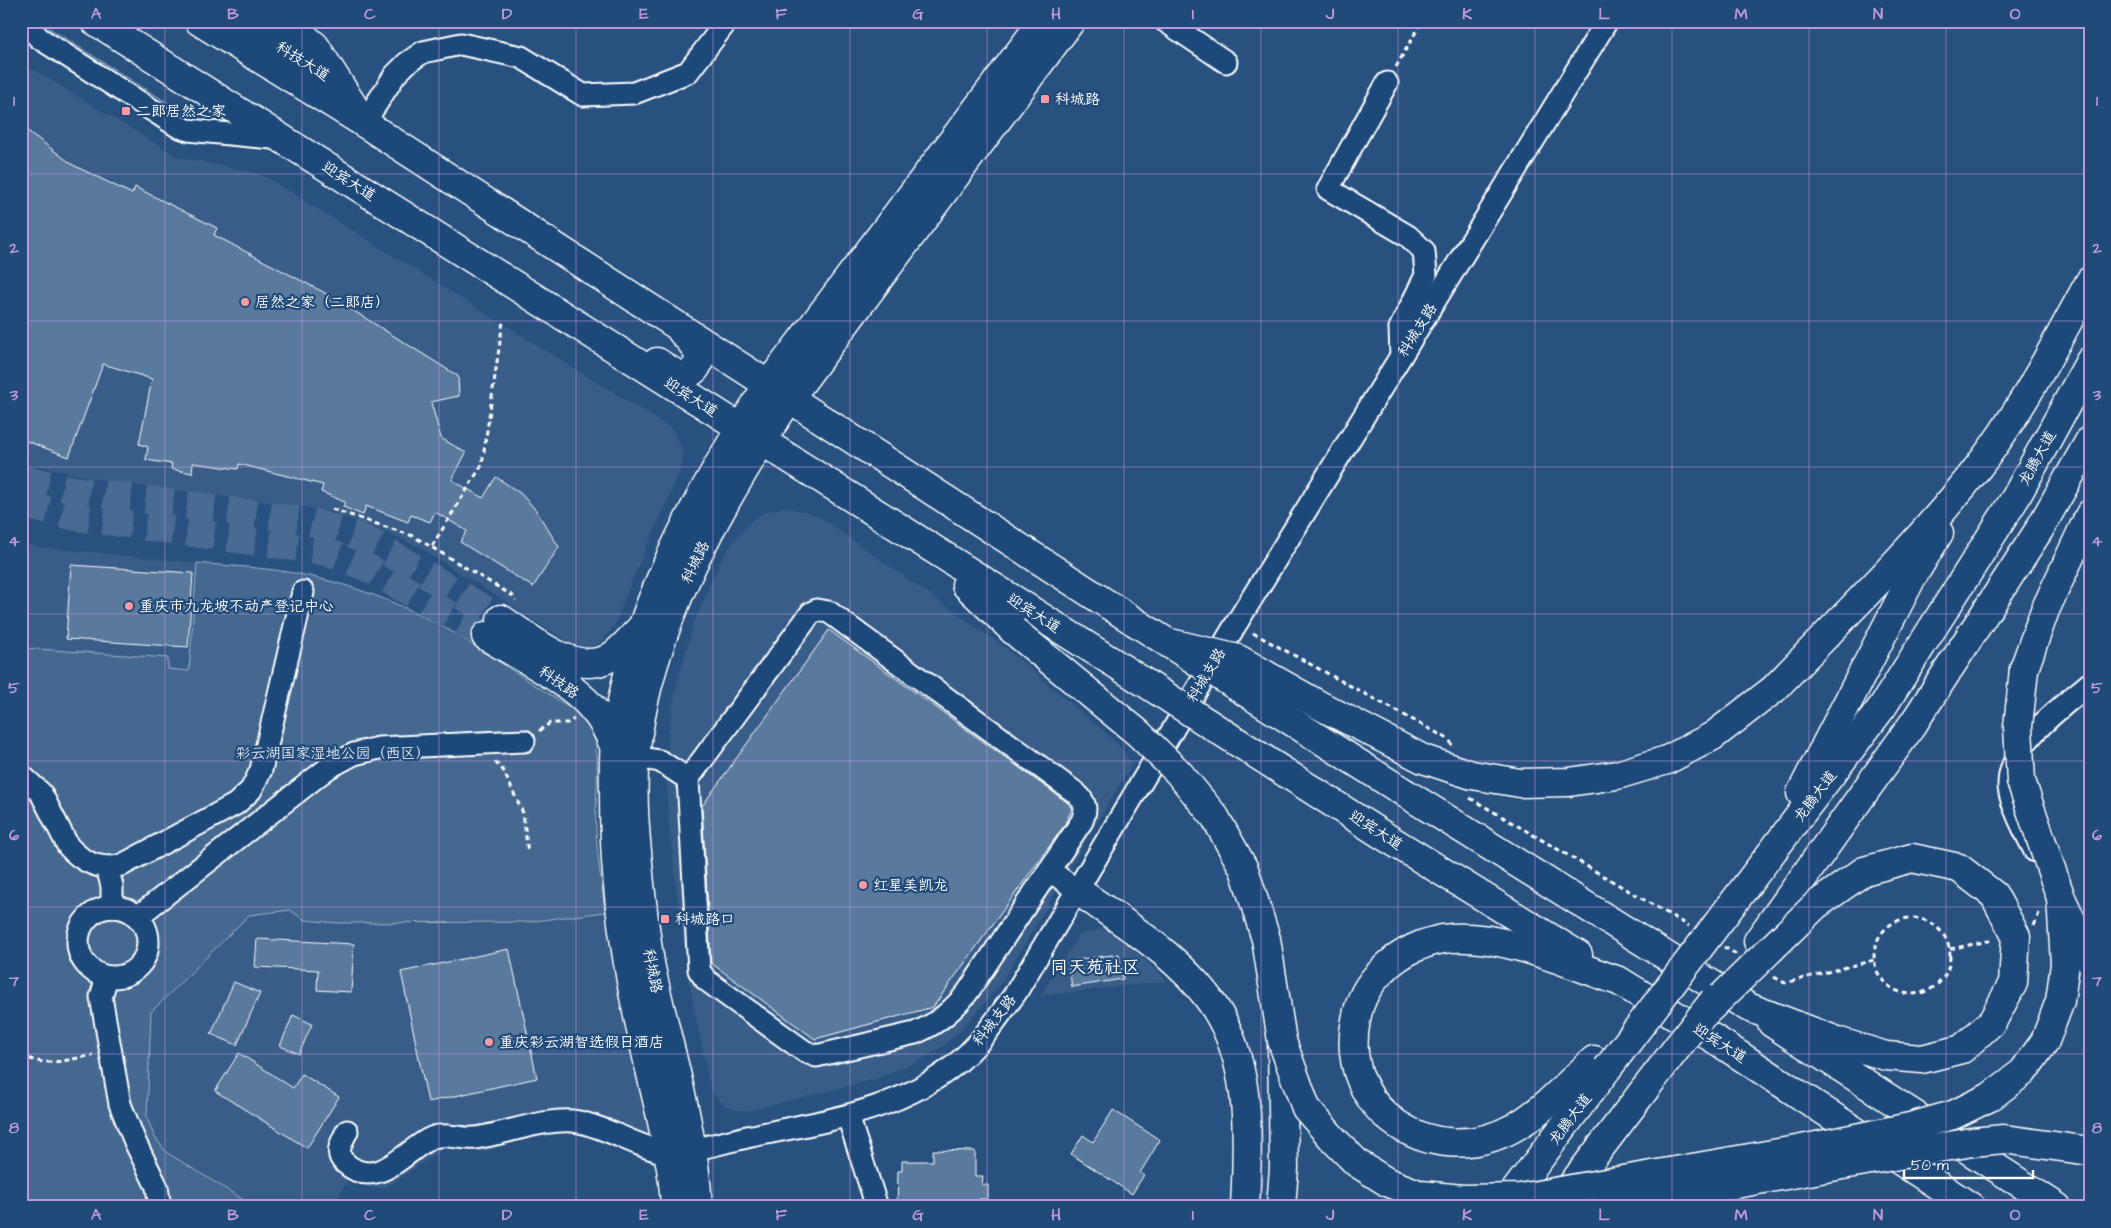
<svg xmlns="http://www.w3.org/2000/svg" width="2111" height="1228" font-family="'Architects Daughter','LXGW WenKai TC',sans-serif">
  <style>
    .built { fill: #375d88 }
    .green { fill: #446890; stroke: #a2b4c8 }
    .building { fill: #5a7a9d; stroke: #fff }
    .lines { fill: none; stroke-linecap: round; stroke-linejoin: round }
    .major-tunnel { stroke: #486b92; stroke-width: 28; stroke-dasharray: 28 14; stroke-linecap: butt }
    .minor-casing { stroke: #fff; stroke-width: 25 }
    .major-casing { stroke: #fff; stroke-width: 31 }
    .highway-casing { stroke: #fff; stroke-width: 31 }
    .path { stroke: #fff; stroke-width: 3; stroke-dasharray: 5 4; stroke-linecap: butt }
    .minor { stroke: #1f4a7a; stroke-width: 21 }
    .major { stroke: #1f4a7a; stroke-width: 28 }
    .highway { stroke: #1f4a7a; stroke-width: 28 }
    .highway-bridge-casing { stroke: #fff; stroke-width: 31; stroke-linecap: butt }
    .highway-bridge { stroke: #1f4a7a; stroke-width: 28 }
    .grid { fill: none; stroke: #bd96df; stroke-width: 1; stroke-opacity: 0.55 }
    .poi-dot { fill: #ff9aa2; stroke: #1f4a7a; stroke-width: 2 }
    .labels { text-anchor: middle; stroke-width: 4.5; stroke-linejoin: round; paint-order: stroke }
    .street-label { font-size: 15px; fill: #fff; stroke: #1f4a7a }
    .poi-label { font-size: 15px; fill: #fff; stroke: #1f4a7a; text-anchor: start }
    .park-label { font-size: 15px; fill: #dae1e9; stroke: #1f4a7a }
    .quarter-label { font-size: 18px; fill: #fff; stroke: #1f4a7a }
    .neatline { fill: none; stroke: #bd96df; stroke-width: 2 }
    .grid-label { font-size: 16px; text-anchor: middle; font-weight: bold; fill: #bd96df }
  </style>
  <rect width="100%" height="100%" fill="#28517f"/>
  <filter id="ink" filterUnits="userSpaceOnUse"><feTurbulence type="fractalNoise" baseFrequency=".02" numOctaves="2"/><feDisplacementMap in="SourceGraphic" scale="10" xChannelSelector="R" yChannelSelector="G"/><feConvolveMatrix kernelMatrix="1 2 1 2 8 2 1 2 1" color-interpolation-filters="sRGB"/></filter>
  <g filter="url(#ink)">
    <g class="built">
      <path d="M21 62 178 157 252 172 268 178 669 427 674 432 682 449 683 459 680 472 630 585 615 624 603 641 589 648 576 647 422 549 387 532 329 512 293 505 115 483 21 462Z"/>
      <path d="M784 507 808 512 820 517 1007 649 1117 743 1132 764 1000 985 961 1030 942 1047 921 1060 876 1079 748 1111 735 1110 724 1105 715 1096 710 1086 687 973 668 814 666 771 669 730 675 692 693 624 720 562 735 539 749 523 764 512Z"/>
      <path d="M21 545 197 563 190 671 167 669 168 658 24 648 21 653Z"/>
      <path d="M290 910 305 920 337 923 527 922 605 912 616 974 645 1105 654 1165 592 1138 569 1132 541 1136 483 1152 456 1147 444 1148 393 1183 383 1188H371L349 1179 331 1207H255L166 1152 154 1136 147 1117 151 1012 249 915Z"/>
      <path d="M1105 928 1135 951 1168 981 1040 996 1079 935Z"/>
    </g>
    <g class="green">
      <path d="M49 28 182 112 179 117 46 33Z"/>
      <path d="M197 563C227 566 258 567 288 572 348 582 404 604 456 634L586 718C605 747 594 794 596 828 597 856 602 884 605 912L527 922 337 923 305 920 290 910 249 915 151 1012 147 1117 154 1136 166 1152 255 1207H21V653L23 648 168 658V669L189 671Z"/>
    </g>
    <g class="building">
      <path d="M21 126 73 165 132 194 135 187 217 228 214 235 325 293 458 376 459 396 431 402 441 438 466 453 452 480 483 498 496 477 520 493 535 509 559 547 533 587 460 542 467 531 435 512 430 522 411 515 408 522 366 506 363 515 343 507 345 502 321 492 323 485 239 464 238 469 193 463 192 473 171 469 172 464 146 460 148 447 139 444 152 379 103 364 69 457 21 439Z"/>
      <path d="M71 565 193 573 188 647 66 639Z"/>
      <path d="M829 630 1068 803 1072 809 1064 826 933 1007 815 1039 711 963 702 806Z"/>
      <path d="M257 939 354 944 351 992 317 990 318 970 255 967Z"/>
      <path d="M509 949 537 1078 428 1102 401 972Z"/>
      <path d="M1119 954 1123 979 1072 987 1068 961Z"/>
      <path d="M234 982 260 993 237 1045 211 1034Z"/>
      <path d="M293 1015 312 1024 299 1054 280 1046Z"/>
      <path d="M239 1053 293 1088 302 1074 339 1097 307 1148 215 1091Z"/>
      <path d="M1113 1110 1160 1140 1140 1173 1144 1175 1132 1194 1071 1154 1083 1135 1093 1142Z"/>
      <path d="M933 1150 975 1151V1176H983L982 1185H988V1199H979V1204L953 1203 949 1204 948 1207H897L898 1171H902V1161H933Z"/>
    </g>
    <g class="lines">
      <g class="major-tunnel">
        <path d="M21 479 80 491 306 521 353 534 376 545 501 619"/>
        <path d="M21 504 77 517 323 551 368 568 486 636"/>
      </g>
      <g class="minor-casing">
        <g id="minor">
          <path d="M24 21 39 38 177 126 188 130 282 139"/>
          <path d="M1165 21 1226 62"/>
          <path d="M1387 83 1328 189 1408 236 1424 251 1426 275 1400 328 1401 356"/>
          <path d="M364 123 395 75 407 63 423 52 461 44 521 57 583 95 634 93 688 72 727 21"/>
          <path d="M817 610 829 612 1076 793C1086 802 1087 809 1082 821L967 993C952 1011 937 1024 915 1033L816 1056 804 1051 706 980 699 970 688 779 811 613Z"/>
          <path d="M635 757 660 761 688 779"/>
          <path d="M21 775 41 793 68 846C82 862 101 871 122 865L236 804 251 790 261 770 303 592"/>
          <path d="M2035 851C2027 836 2009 802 2009 786 2008 744 2061 708 2090 683"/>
          <path d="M107 867 112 886V907"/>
          <path d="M1049 870 1078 891"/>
          <circle cx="113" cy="942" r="35"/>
          <path d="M137 917 328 768 354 754 379 748 524 741"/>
          <path d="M107 977 101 997 120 1104 135 1142 157 1187 160 1207"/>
          <path d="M848 1116 877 1207"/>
          <path d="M347 1131C342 1141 334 1154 345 1163 376 1191 403 1153 429 1139 443 1131 460 1140 475 1138 506 1134 549 1116 579 1122 609 1128 637 1147 667 1153 677 1155 733 1140 747 1137 829 1120 919 1109 978 1043 991 1028 1003 1010 1015 994L1236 624 1607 21"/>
        </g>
      </g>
      <g class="major-casing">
        <g id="major">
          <path d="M240 21 334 81"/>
          <path d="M281 21 302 35 315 46 364 123"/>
          <path d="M501 619C529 637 574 677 609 658 621 651 630 639 640 629"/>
          <path d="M486 636C518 656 569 680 593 709 603 720 609 733 614 746"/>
          <path d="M1078 891C1127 925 1190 963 1220 1016 1252 1073 1248 1144 1245 1207"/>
          <path d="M1619 981 1719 1042 1971 1207"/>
          <path d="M1772 1023 2057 1207"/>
          <path d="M675 1207C674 1176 667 1147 661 1117 650 1068 637 1019 629 969 619 912 614 854 614 797 614 779 613 762 615 745 630 614 697 494 768 385L1043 21"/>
          <path d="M698 1207C694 1126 668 1047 651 968 646 941 643 912 640 884 636 842 631 798 635 756 648 627 719 505 789 399L1071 21"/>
        </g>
      </g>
      <g class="highway-casing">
        <g id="highway">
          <path d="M95 21 1111 661"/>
          <path d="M199 21 364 123 1135 622"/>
          <path d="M657 362C664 366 672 373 681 375 686 375 691 373 695 369 706 355 691 342 682 332"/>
          <path d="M966 585 1014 631"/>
          <path d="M2024 669 2045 610 2090 514"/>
          <path d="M1774 689C1844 616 1917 546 1979 466 2023 409 2055 344 2090 281"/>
          <path d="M1405 793 1748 1007 1840 1042 1886 1056 1922 1059 1962 1049 1992 1022"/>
          <path d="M1801 793 1911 579 1939 533"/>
          <path d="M1381 834 1578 955"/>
          <path d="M1724 915 1883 706 2016 497 2090 361"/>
          <path d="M1758 941 1915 721 2039 530 2090 440"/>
          <path d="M1594 1060C1568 1083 1544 1111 1513 1128 1434 1172 1337 1111 1356 1020 1359 1002 1368 984 1382 971 1400 952 1426 940 1452 938 1507 935 1568 964 1619 981"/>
          <path d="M1281 1207 1284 1168 1282 1045"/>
          <path d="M1503 1207 1607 1069"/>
          <path d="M1555 1207 1645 1089"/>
        </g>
      </g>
      <g class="path">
        <path d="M1396 67 1422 21"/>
        <path d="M332 509 413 536 513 596 515 601"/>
        <path d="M432 546 482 465 503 321"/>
        <path d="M1253 633 1450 740 1452 747"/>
        <path d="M539 731 550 723H568L574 719"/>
        <path d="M495 762 503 770 523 813 528 853"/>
        <path d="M1470 798 1689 926"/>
        <circle cx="1912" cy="956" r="38"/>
        <path d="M2034 926 2039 913"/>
        <path d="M1724 947 1736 954"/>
        <path d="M1950 949 1993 940"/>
        <path d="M1774 977 1785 983 1874 960"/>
        <path d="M21 1054C41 1069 71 1059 93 1055"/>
        <path d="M21 1071 26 1057"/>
      </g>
      <use href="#minor" class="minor"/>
      <use href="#major" class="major"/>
      <use href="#highway" class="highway"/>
      <g class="highway-bridge-casing">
        <g id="highway-bridge">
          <path d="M1135 622 1405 793"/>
          <path d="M1014 631 1138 733 1178 772 1215 817 1244 869 1266 939 1282 1041 1306 1108 1334 1140 1357 1163 1387 1182 1421 1195 1463 1199 1520 1198 1802 1149 1910 1127 1953 1115 1990 1097 2023 1072 2045 1041 2060 1001 2065 964 2061 898"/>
          <path d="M1166 642 1238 659 1319 705 1423 759 1472 775 1520 783 1569 782 1617 775 1667 760 1713 736 1774 689"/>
          <path d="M1111 661 1381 834"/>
          <path d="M2024 669 2018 727 2021 781 2061 898 2090 960"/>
          <path d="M1704 1014 1816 905 1864 871 1912 858 1959 868 1994 895 2016 936 2013 983 1992 1022"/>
          <path d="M1607 1069 1724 915"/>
          <path d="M1645 1089 1714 1000"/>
          <path d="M1606 1207 1972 1142 2004 1139 2090 1151"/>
        </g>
      </g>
      <use href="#highway-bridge" class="highway-bridge"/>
    </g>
  </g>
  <path class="grid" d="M165 21V1207M302 21V1207M439 21V1207M576 21V1207M713 21V1207M850 21V1207M987 21V1207M1124 21V1207M1261 21V1207M1398 21V1207M1535 21V1207M1672 21V1207M1809 21V1207M1946 21V1207M21 174H2090M21 321H2090M21 467H2090M21 614H2090M21 761H2090M21 907H2090M21 1054H2090"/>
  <g class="poi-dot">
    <rect x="1040" y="94" width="10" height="10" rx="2.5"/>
    <rect x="121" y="106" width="10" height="10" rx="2.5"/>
    <circle cx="245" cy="302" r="5"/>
    <circle cx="129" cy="606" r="5"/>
    <circle cx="863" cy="885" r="5"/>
    <rect x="660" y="914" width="10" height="10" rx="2.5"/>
    <circle cx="489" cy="1042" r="5"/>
  </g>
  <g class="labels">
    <g class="street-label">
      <text transform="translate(303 61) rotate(32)" y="5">科技大道</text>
      <text transform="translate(349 181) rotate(32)" y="5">迎宾大道</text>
      <text transform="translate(1417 330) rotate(-58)" y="5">科城支路</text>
      <text transform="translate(691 397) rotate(32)" y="5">迎宾大道</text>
      <text transform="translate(2037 458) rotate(-61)" y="5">龙腾大道</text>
      <text transform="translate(695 562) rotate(-64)" y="5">科城路</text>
      <text transform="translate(1034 613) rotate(32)" y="5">迎宾大道</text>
      <text transform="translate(1206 675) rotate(-59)" y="5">科城支路</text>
      <text transform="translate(559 682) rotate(35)" y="5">科技路</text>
      <text transform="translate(1815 796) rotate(-53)" y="5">龙腾大道</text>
      <text transform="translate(1376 830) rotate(32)" y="5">迎宾大道</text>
      <text transform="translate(653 971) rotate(79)" y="5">科城路</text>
      <text transform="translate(994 1020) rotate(-52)" y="5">科城支路</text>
      <text transform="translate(1720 1043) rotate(32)" y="5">迎宾大道</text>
      <text transform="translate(1570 1119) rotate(-53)" y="5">龙腾大道</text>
    </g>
    <g class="poi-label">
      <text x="1055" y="104">科城路</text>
      <text x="136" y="116">二郎居然之家</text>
      <text x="255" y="307">居然之家（二郎店）</text>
      <text x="139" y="611">重庆市九龙坡不动产登记中心</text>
      <text x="873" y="890">红星美凯龙</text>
      <text x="675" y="924">科城路口</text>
      <text x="499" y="1047">重庆彩云湖智选假日酒店</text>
    </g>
    <g class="park-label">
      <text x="333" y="758">彩云湖国家湿地公园（西区）</text>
    </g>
    <g class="quarter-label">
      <text x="1095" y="973">同天苑社区</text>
    </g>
  </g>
  <rect width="2111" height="1228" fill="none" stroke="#1f4a7a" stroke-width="55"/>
  <path d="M1904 1170v8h129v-8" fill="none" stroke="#ffffff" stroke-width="2.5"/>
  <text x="1911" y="1170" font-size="15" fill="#ffffff" stroke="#1f4a7a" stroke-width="4" paint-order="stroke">50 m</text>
  <rect x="28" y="28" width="2056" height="1172" class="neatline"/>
  <g class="grid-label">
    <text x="96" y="19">A</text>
    <text x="233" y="19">B</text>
    <text x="370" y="19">C</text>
    <text x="507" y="19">D</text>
    <text x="644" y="19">E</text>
    <text x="781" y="19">F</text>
    <text x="918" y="19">G</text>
    <text x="1056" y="19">H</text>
    <text x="1193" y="19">I</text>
    <text x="1330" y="19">J</text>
    <text x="1467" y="19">K</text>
    <text x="1604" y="19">L</text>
    <text x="1741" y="19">M</text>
    <text x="1878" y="19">N</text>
    <text x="2015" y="19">O</text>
    <text x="14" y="106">1</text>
    <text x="2097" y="106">1</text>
    <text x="14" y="253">2</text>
    <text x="2097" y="253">2</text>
    <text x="14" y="400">3</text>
    <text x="2097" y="400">3</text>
    <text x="14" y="546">4</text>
    <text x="2097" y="546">4</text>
    <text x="14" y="693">5</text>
    <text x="2097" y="693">5</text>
    <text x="14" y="840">6</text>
    <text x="2097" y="840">6</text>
    <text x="14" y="986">7</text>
    <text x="2097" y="986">7</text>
    <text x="14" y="1133">8</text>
    <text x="2097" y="1133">8</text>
    <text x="96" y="1220">A</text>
    <text x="233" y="1220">B</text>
    <text x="370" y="1220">C</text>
    <text x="507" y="1220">D</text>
    <text x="644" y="1220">E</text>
    <text x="781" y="1220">F</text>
    <text x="918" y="1220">G</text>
    <text x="1056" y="1220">H</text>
    <text x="1193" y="1220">I</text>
    <text x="1330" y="1220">J</text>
    <text x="1467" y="1220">K</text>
    <text x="1604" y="1220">L</text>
    <text x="1741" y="1220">M</text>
    <text x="1878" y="1220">N</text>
    <text x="2015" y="1220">O</text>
  </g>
</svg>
